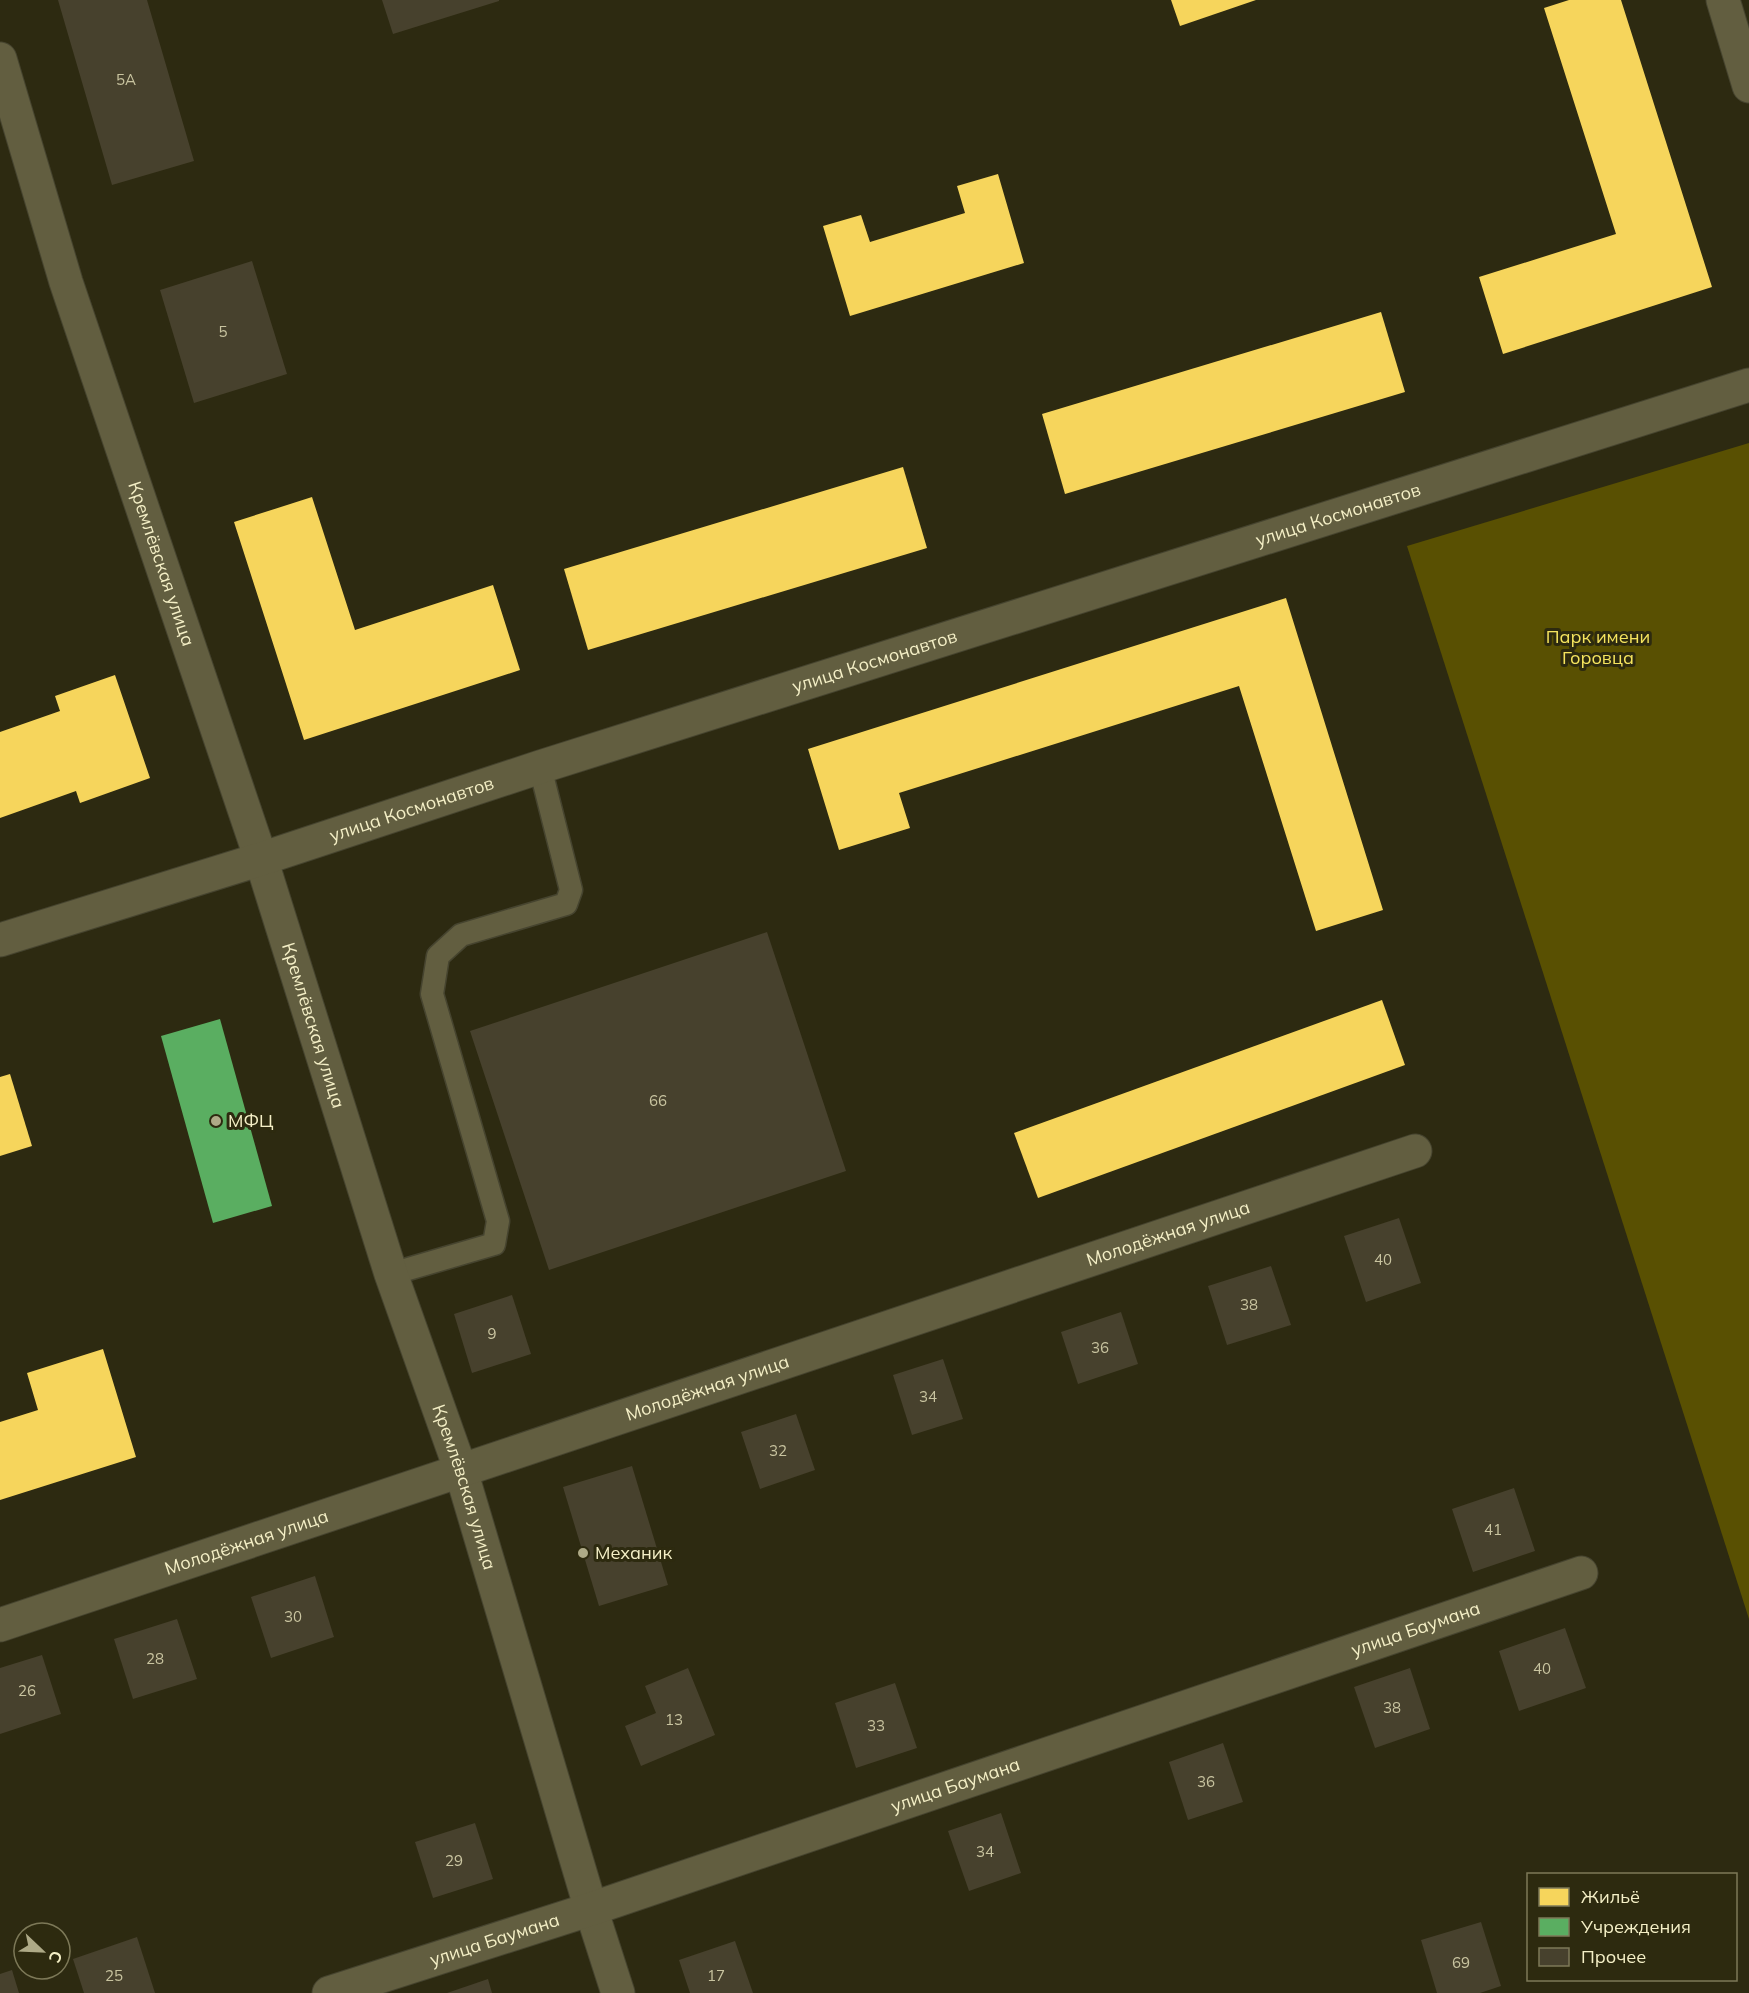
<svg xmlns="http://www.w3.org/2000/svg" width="1749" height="1993" font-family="Mulish,sans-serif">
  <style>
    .green { fill: #595002 }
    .homes { fill: #f6d55c }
    .public { fill: #5aae61 }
    .building { fill: #47412d }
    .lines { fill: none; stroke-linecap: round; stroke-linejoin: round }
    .lane-casing { stroke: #46442f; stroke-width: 25 }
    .street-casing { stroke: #46442f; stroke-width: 35 }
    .lane { stroke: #625e40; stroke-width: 22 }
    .street { stroke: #625e40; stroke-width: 33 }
    .poi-dot { fill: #aeaa87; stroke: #2d2a0f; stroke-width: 2 }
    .labels { text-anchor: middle; stroke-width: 6; stroke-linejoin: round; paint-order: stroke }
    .number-label { font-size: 15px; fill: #c9c4a0 }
    .street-label { font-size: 18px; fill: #f4efc6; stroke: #2d2a0f }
    .park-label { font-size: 18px; fill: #f5e45e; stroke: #2d2a0f }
    .poi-label { font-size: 18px; fill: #f4efc6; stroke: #2d2a0f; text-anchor: start }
  </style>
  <rect width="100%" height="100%" fill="#2d2a11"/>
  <path class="green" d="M1749 443V1619L1407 546Z"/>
  <g class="homes">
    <path d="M1171 0H1256L1180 26Z"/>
    <path d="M1569 0H1621L1712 287 1503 354 1479 277 1616 234 1544 8Z"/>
    <path d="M998 174 1024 263 850 316 823 226 861 215 870 242 965 213 957 186Z"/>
    <path d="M1381 312 1405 392 1065 494 1042 414Z"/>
    <path d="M903 467 927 548 588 650 564 569Z"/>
    <path d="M312 497 355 630 493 585 520 670 304 740 234 522Z"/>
    <path d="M1286 598 1383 910 1316 931 1239 686 899 793 910 828 839 850 808 749Z"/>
    <path d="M115 675 150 778 80 803 76 791 0 818V732L60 711 55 696Z"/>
    <path d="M1382 1000 1405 1065 1038 1198 1014 1133Z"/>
    <path d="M10 1074 32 1146 0 1156V1077Z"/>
    <path d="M103 1349 136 1457 0 1500V1422L38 1410 27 1373Z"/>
  </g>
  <path class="public" d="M220 1019 272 1206 213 1223 161 1036Z"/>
  <g class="building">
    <path d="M58 0H147L194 161 112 185Z"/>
    <path d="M382 0H499V1L393 34Z"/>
    <path d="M252 261 287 374 194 403 160 290Z"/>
    <path d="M767 932 846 1171 549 1270 470 1031Z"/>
    <path d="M1399 1218 1421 1283 1366 1302 1344 1236Z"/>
    <path d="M1271 1266 1291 1325 1227 1345 1208 1286Z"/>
    <path d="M512 1295 531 1354 472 1373 454 1314Z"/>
    <path d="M1121 1312 1138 1364 1078 1384 1061 1332Z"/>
    <path d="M943 1359 963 1419 912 1435 893 1375Z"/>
    <path d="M796 1414 815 1470 760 1489 741 1432Z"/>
    <path d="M632 1466 668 1585 599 1606 563 1487Z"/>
    <path d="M1514 1488 1535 1551 1473 1572 1452 1509Z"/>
    <path d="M315 1576 334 1637 271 1658 251 1597Z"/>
    <path d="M177 1619 197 1679 133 1699 114 1639Z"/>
    <path d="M1565 1628 1586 1688 1519 1711 1499 1651Z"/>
    <path d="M42 1655 61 1714 0 1734V1668Z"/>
    <path d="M688 1668 715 1735 641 1766 625 1726 656 1713 645 1686Z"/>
    <path d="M1410 1668 1430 1729 1375 1748 1354 1687Z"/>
    <path d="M895 1683 917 1748 856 1768 835 1703Z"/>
    <path d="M1223 1743 1243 1802 1188 1820 1169 1762Z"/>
    <path d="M1001 1813 1021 1873 969 1891 948 1831Z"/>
    <path d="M475 1823 493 1879 433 1898 415 1842Z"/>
    <path d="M1481 1922 1501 1986 1480 1993H1437L1421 1940Z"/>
    <path d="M137 1937 155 1993H84L73 1959Z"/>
    <path d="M735 1941 753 1993H690L679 1960Z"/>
    <path d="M12 1970 19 1993H0V1974Z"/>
    <path d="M488 1979 492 1993H447Z"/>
  </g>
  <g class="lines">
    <g class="lane-casing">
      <path id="lane" d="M391 1274 494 1244 498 1221 432 994 438 956 461 935 566 904 571 890 540 767"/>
    </g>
    <g class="street-casing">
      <g id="street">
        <path d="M1723 0 1749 86"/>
        <path id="s1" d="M0 59 66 282 261 859 391 1274 461 1471 591 1909 618 1993"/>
        <path id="s2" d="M0 940 261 859 540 767 1749 385"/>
        <path id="s3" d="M0 1625 1415 1151"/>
        <path id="s4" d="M329 1993 591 1909 1581 1573"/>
      </g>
    </g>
    <use href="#lane" class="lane"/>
    <use href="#street" class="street"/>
  </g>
  <g class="poi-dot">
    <circle cx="216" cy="1121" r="6"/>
    <circle cx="583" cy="1553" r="6"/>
  </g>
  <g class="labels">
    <g class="number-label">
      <text x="126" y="85">5А</text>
      <text x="223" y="337">5</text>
      <text x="658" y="1106">66</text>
      <text x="1383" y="1265">40</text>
      <text x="1249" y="1310">38</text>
      <text x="492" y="1339">9</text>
      <text x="1100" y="1353">36</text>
      <text x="928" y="1402">34</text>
      <text x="778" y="1456">32</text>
      <text x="1493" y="1535">41</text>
      <text x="293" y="1622">30</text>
      <text x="155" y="1664">28</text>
      <text x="1542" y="1674">40</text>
      <text x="27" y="1696">26</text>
      <text x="1392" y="1713">38</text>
      <text x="674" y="1725">13</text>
      <text x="876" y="1731">33</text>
      <text x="1206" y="1787">36</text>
      <text x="985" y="1857">34</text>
      <text x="454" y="1866">29</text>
      <text x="1461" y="1968">69</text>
      <text x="114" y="1981">25</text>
      <text x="716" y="1981">17</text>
    </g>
    <g class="street-label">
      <text dy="6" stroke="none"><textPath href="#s2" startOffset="1404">улица Космонавтов</textPath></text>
      <text dy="6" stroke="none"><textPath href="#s1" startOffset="530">Кремлёвская улица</textPath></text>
      <text dy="6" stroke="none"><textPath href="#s2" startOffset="918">улица Космонавтов</textPath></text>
      <text dy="6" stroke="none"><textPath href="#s2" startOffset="432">улица Космонавтов</textPath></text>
      <text dy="6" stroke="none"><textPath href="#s1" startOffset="1016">Кремлёвская улица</textPath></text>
      <text dy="6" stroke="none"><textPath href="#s3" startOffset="1232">Молодёжная улица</textPath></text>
      <text dy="6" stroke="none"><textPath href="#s3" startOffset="746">Молодёжная улица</textPath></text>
      <text dy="6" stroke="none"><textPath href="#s1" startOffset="1502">Кремлёвская улица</textPath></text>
      <text dy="6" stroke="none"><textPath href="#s3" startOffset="260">Молодёжная улица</textPath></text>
      <text dy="6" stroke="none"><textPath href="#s4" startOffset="1146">улица Баумана</textPath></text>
      <text dy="6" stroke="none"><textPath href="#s4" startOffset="660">улица Баумана</textPath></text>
      <text dy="6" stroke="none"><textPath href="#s4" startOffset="174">улица Баумана</textPath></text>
    </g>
    <g class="park-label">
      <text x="1598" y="643">Парк имени<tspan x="1598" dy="21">Горовца</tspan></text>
    </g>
    <g class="poi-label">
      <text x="228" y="1127">МФЦ</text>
      <text x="595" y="1559">Механик</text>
    </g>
  </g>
  <rect x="1527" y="1873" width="210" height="108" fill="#2d2a0f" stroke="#7d7958" stroke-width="1.5"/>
  <rect x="1539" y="1888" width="30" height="18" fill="#f6d55c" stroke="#7d7958" stroke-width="1.5"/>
  <text x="1581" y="1903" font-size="18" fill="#f4efc6">Жильё</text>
  <rect x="1539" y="1918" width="30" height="18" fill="#5aae61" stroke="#7d7958" stroke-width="1.5"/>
  <text x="1581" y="1933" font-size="18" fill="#f4efc6">Учреждения</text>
  <rect x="1539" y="1948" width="30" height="18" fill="#47412d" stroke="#7d7958" stroke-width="1.5"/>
  <text x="1581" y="1963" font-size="18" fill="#f4efc6">Прочее</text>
  <g transform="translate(42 1951) rotate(113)"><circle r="28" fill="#2d2a0f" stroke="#7d7958" stroke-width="1.5"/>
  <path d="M0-4.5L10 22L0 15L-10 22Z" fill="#aeaa87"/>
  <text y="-9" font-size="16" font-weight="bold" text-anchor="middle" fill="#f4efc6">С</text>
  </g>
</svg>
